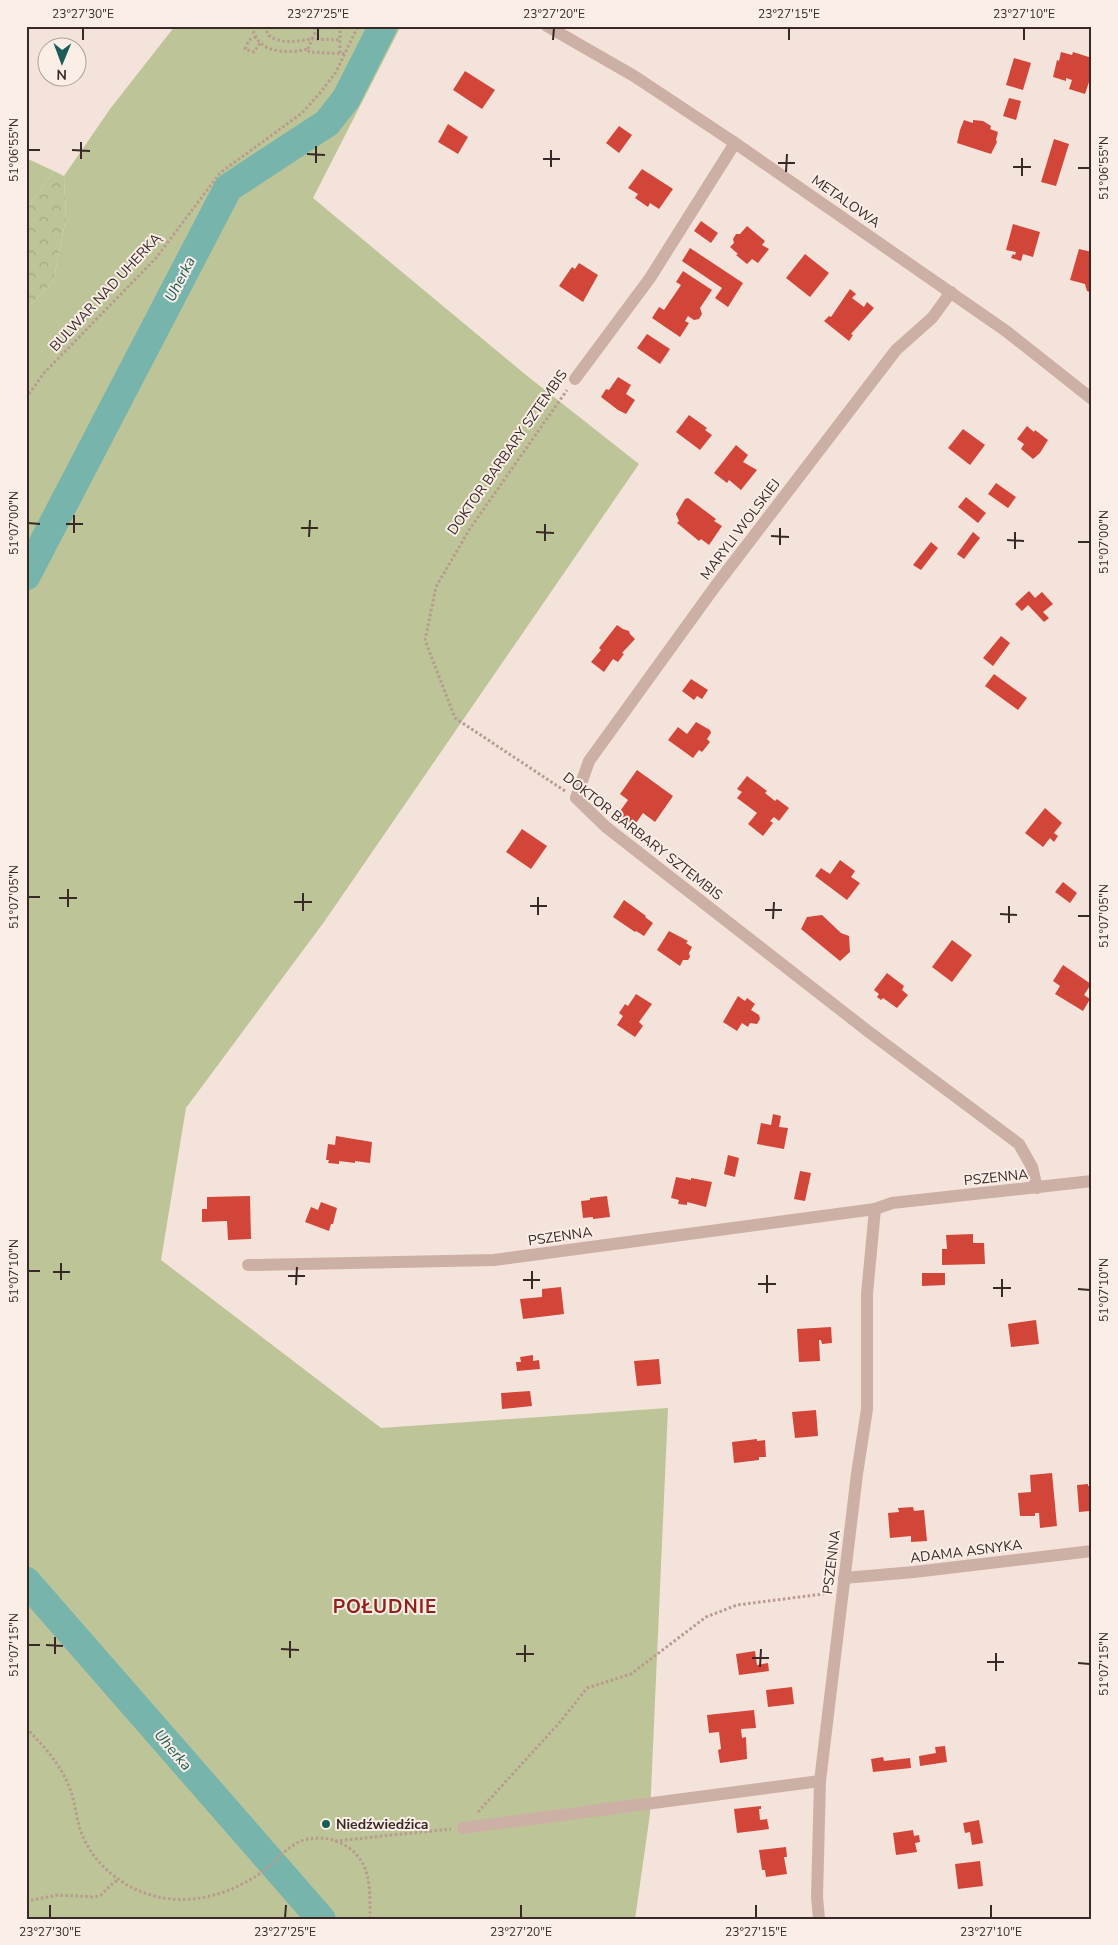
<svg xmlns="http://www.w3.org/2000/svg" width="1118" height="1945" font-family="'Nunito Sans',sans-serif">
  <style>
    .grass { fill: #bdc598 }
    .forest { fill: url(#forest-crowns) }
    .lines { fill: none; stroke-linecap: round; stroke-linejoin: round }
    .river { stroke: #76b4ac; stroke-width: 29 }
    .building { fill: #d2463a }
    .path { stroke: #b99a8f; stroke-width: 3; stroke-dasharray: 2.5 2.5; stroke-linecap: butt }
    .minor { stroke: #cdb0a5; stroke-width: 12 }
    .ticks { fill: none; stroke: #382927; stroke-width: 2 }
    .poi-dot { fill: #185e57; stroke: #fbeee7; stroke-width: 2 }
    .labels { text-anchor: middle; stroke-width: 4; stroke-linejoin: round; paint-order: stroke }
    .street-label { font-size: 14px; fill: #382927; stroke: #fbeee7 }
    .poi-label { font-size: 14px; font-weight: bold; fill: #382927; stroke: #fbeee7; text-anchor: start }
    .water-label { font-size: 15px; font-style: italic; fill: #185e57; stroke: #fbeee7 }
    .district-label { font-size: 19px; font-weight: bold; letter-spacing: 1px; fill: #8f2118; stroke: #fbeee7 }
    .neatline { fill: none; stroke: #382927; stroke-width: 2 }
    .ticks-label { font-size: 12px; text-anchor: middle; fill: #382927 }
  </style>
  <defs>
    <pattern id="forest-crowns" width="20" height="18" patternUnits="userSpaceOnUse" patternTransform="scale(1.25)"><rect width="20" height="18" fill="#bdc598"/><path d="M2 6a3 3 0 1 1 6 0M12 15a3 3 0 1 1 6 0" fill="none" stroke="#a3a983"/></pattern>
  </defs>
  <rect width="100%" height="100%" fill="#f4e3da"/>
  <g class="grass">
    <path d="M175 26H401L313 198 526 375 639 464 324 922 186 1108 161 1260 381 1428 668 1408 650 1814 635 1919H26V1581L68 1628 26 1580V309L53 282 66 218 64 176 110 109Z"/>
    <path d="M26 158 54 171 26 210Z"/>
  </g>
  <path class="forest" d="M54 171 64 176 66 218 53 282 26 309V210Z"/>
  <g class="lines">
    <g class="river">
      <path d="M26 576 228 188 327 123 346 99 383 26"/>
      <path d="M26 1581 321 1919"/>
    </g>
  </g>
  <g class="building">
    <path d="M1061 52 1072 55 1073 52 1092 58V73L1085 94 1069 89 1072 80 1066 78V81L1053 77 1057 60 1059 61Z"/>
    <path d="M1014 58 1031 63 1023 90 1006 85Z"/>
    <path d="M465 71 495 90 482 109 453 90Z"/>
    <path d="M1009 98 1021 101 1016 120 1003 116Z"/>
    <path d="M964 120 973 123V120L983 121 991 126 990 129 998 132 996 140 997 142 991 154 957 143 960 130Z"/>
    <path d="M448 124 468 137 458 154 438 142Z"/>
    <path d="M619 126 632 135 619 153 606 143Z"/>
    <path d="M1054 139 1069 144 1056 186 1041 182Z"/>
    <path d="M642 169 673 189 659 209 650 203 648 207 635 198 638 194 628 188Z"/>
    <path d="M701 221 718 233 711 243 694 231Z"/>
    <path d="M1013 224 1040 232 1033 257 1023 254 1021 261 1011 258 1013 254 1015 255 1016 252 1006 250Z"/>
    <path d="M747 226 765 241 762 245 769 249 758 263 752 259 747 264 736 255 738 254 730 247 734 243 733 239 736 234H740Z"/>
    <path d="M690 248 743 283 728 307 715 298 722 288 682 261Z"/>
    <path d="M1079 249 1092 252V293L1087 291 1085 284 1070 280Z"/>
    <path d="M805 254 829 273 810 297 786 278Z"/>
    <path d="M579 263 598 275 583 302 559 286 572 267 575 269Z"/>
    <path d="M683 271 712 290 700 308 702 314 699 319 694 320 688 316 685 321 689 323 680 337 652 318 659 307 664 310 681 285 676 282Z"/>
    <path d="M850 289 856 294 852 298 864 307 867 302 874 308 851 334 853 335 849 341 824 321 829 316 831 317Z"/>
    <path d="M647 334 670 349 660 364 637 348Z"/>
    <path d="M618 377 631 385 626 394 635 400 626 414 618 410 601 397 606 389 609 390Z"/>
    <path d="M689 415 707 428 705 430 712 435 700 450 676 432Z"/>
    <path d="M1027 426 1034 432 1035 430 1048 440 1040 453 1033 459 1021 449 1024 444 1017 439Z"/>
    <path d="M963 429 985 445 970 465 948 448Z"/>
    <path d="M736 445 748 455 743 462 757 470 741 490 729 480 727 483 714 473Z"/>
    <path d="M996 483 1016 497 1008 508 988 494Z"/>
    <path d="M966 497 986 513 978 523 958 507Z"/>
    <path d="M688 498 716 519 714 521 722 526 709 545 701 539 699 541 677 523 679 521 676 514 685 499Z"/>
    <path d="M973 532 980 538 964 559 957 554Z"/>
    <path d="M931 542 938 548 921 570 913 565Z"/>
    <path d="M1029 591 1035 598 1042 592 1053 604 1043 612 1049 618 1044 622 1028 605 1022 611 1015 604Z"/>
    <path d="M617 625 623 629 629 631 630 634 635 639 622 653 624 654 618 662 613 659 604 672 591 662 601 650 599 648Z"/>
    <path d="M1001 636 1010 643 993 666 983 658Z"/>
    <path d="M994 674 1027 698 1018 710 985 686Z"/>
    <path d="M691 679 708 690 702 699 697 696 694 700 682 691Z"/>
    <path d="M696 722 710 730 711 733 707 739 710 742 702 752 699 750 693 758 668 740 678 727 687 734Z"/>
    <path d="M637 770 673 796 655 822 643 813 634 826 618 814 628 800 620 794Z"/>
    <path d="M747 776 767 791 765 793 775 801 777 799 789 808 779 821 774 817 770 821 773 823 763 836 748 824 757 813 737 798 742 792 737 789Z"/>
    <path d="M1045 808 1062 823 1054 833 1058 836 1054 842 1050 838 1043 847 1025 833Z"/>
    <path d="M522 829 547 846 531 869 506 852Z"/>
    <path d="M840 860 855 871 851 877 860 883 847 900 815 876 821 868 830 874Z"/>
    <path d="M1063 882 1077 893 1070 903 1055 892Z"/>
    <path d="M624 900 646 916 645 917 653 923 644 936 636 931 635 932 613 917Z"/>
    <path d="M822 915 841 933 849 936 850 952 840 961 801 929 807 917Z"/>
    <path d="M669 931 688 941 686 943 692 947 689 953 690 957 688 960H683L680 966 657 950Z"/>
    <path d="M952 940 972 955 952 982 932 967Z"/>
    <path d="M1063 965 1091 984 1084 995 1090 999 1083 1011 1055 994 1060 986 1053 981Z"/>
    <path d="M887 973 904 986 902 990 908 995 897 1008 883 998 881 1000 877 997 879 994 874 990Z"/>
    <path d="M636 994 652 1004 639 1022 643 1026 635 1037 617 1025 623 1016 619 1013 625 1004 628 1006Z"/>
    <path d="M738 996 745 1001 747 998 755 1004 751 1010 759 1015 760 1019 757 1024 750 1023 748 1027 742 1023 737 1031 723 1022Z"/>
    <path d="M773 1114 781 1116 779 1127 788 1128 784 1149 757 1144 761 1123 771 1125Z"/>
    <path d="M336 1136 372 1142 370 1163 355 1161V1163L339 1161V1164L328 1163 329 1160H326L328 1144 335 1145Z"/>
    <path d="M728 1155 739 1158 735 1177 724 1174Z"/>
    <path d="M800 1171 811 1173 805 1201 794 1199Z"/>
    <path d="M676 1177 691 1180V1178L712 1182 706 1207 687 1202V1205L678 1204 679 1200 671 1198Z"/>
    <path d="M250 1196 251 1239 228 1240 227 1221 202 1222V1209H207V1197Z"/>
    <path d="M607 1196 610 1217 593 1219V1217L583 1218 581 1201 590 1200V1198Z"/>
    <path d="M321 1202 337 1208 333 1224H331L329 1231 305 1222 311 1207 318 1210Z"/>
    <path d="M973 1234V1243H984L985 1264 942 1265V1249H947L946 1235Z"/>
    <path d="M922 1273H945V1285L922 1286Z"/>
    <path d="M561 1287 564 1314 523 1319 520 1299 542 1297V1289Z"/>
    <path d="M1036 1320 1039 1344 1011 1347 1008 1324Z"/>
    <path d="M831 1327 832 1343 822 1344 821 1340H819L820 1361 799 1362 797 1329Z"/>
    <path d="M533 1355V1361L539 1360 540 1369 517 1371 516 1362H521L520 1357Z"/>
    <path d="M659 1359 661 1384 637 1386 634 1361Z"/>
    <path d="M530 1391 532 1406 502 1409 501 1393Z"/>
    <path d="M816 1410 818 1436 795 1438 792 1412Z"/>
    <path d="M757 1439V1441L765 1440 766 1457H759V1460L734 1463 732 1442Z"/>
    <path d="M1052 1473 1057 1526 1040 1528 1039 1513H1035V1516H1020L1018 1493 1031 1492 1030 1475Z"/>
    <path d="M1088 1484V1486H1092V1509H1090V1511L1079 1512 1077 1485Z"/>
    <path d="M913 1507 914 1511 924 1510 927 1541 911 1542V1536L890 1538 888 1513 899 1512 898 1508Z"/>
    <path d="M755 1651 757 1665 768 1663 769 1671 739 1675 736 1654Z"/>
    <path d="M792 1687 794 1704 768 1707 766 1690Z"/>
    <path d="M754 1710 756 1728 741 1729 742 1738 746 1737 747 1759 720 1763 718 1750 721 1749 719 1732 709 1733 707 1715Z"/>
    <path d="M945 1746 947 1762 920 1766 919 1756 936 1753 935 1747Z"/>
    <path d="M883 1757 884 1761 910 1758 911 1768 873 1772 871 1759Z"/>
    <path d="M761 1806V1809H759L760 1820 767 1819 769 1829 737 1833 734 1809Z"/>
    <path d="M979 1820 983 1843 972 1845 970 1832 965 1833 963 1823Z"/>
    <path d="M913 1830 914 1836 919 1835 920 1842 915 1843 917 1852 896 1855 893 1833Z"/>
    <path d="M786 1847 787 1857H784L787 1874 766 1877 765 1870H762L759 1850Z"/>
    <path d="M980 1861 983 1886 958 1889 955 1864Z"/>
  </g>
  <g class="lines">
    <g class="path">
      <path d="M252 26C257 54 286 54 308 49L309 52 345 54"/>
      <path d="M265 26 268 35C282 45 297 41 312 39L315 33V26"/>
      <path d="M256 37 249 40 245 49 254 52 260 43"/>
      <path d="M308 49 312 39 340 40"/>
      <path d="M340 53V26"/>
      <path d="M26 398 44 373 156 258 220 173 302 113 320 93 336 72 358 26"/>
      <path d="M565 791 455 718 425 640 436 587 469 530 567 390"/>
      <path d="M26 1728C44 1746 61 1765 70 1789 75 1802 76 1816 80 1829 89 1855 107 1874 131 1887 175 1910 224 1899 262 1872 275 1863 286 1847 301 1841 313 1837 326 1837 338 1842 372 1856 370 1887 370 1919"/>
      <path d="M478 1812 561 1721 587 1688 631 1674 706 1617 737 1605 823 1594 830 1589"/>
      <path d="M335 1841 451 1829"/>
      <path d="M26 1901 58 1895 95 1897 101 1895 114 1882 119 1880"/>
    </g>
    <g class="minor">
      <path d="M547 26 634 76 735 143 1006 331 1092 399"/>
      <path d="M951 292 932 318 896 350 714 588 589 761 576 798 606 827 869 1032 1019 1144 1032 1167 1037 1188"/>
      <path d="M575 379 650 278 735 143"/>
      <path d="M248 1265 494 1260 875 1209 892 1203 1092 1181"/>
      <path d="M844 1578 914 1572 1092 1551"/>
      <path d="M463 1828 820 1781"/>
      <path d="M819 1919 817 1897 820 1781 857 1474 867 1409V1294L875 1209"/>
    </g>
  </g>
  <path class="ticks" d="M83 40V28M318 40V28M553 40 554 28M789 40V28M1024 40V28M28 150H40M72 150 90 151M307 154 325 155M81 159V142M543 159H560M316 163V146M778 163H795M551 167V150M1013 167H1031M1078 168H1090M786 172 787 154M1022 176V158M28 523 40 524M66 524H83M301 528H318M536 532 554 533M74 533V515M771 536 789 537M309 537 310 520M1007 540 1024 541M545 541V524M1078 542H1090M780 545V528M1015 549V532M28 897H40M59 898H77M294 902H312M530 906H547M68 907V889M765 910H782M303 911V893M1000 914 1017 915M538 915V897M1078 916H1090M773 919 774 902M1009 923V906M28 1271H40M53 1272H70M288 1276H305M61 1280V1263M523 1280H540M758 1284H776M296 1285 297 1267M993 1288H1011M532 1289V1271M1078 1289 1090 1290M767 1293V1275M1002 1297V1279M28 1645H40M46 1645 63 1646M281 1649 299 1650M55 1654V1637M516 1654H534M290 1658V1641M752 1658H769M525 1662V1645M987 1662H1004M1078 1663 1090 1664M760 1667 761 1649M996 1671V1653M50 1918V1905M285 1918 286 1905M521 1918V1905M756 1918V1905M991 1918V1905"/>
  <circle class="poi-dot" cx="326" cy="1824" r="5"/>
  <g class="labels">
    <g class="street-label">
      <text transform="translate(846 201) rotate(35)" y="5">METALOWA</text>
      <text transform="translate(105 292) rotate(-47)" y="5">BULWAR NAD UHERKĄ</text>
      <text transform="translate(507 452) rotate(-55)" y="5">DOKTOR BARBARY SZTEMBIS</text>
      <text transform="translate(740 529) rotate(-53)" y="5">MARYLI WOLSKIEJ</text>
      <text transform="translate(643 836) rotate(38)" y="5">DOKTOR BARBARY SZTEMBIS</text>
      <text transform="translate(996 1177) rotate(-6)" y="5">PSZENNA</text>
      <text transform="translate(560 1236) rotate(-8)" y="5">PSZENNA</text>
      <text transform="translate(966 1551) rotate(-7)" y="5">ADAMA ASNYKA</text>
      <text transform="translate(831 1562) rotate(-83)" y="5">PSZENNA</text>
    </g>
    <g class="poi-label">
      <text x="336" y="1829">Niedźwiedźica</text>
    </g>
    <g class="water-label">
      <text transform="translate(180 279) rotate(-63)" y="5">Uherka</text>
      <text transform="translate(173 1750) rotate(49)" y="5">Uherka</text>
    </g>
    <g class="district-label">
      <text x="385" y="1613">POŁUDNIE</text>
    </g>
  </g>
  <rect width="1118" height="1945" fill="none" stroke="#fbeee7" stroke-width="55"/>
  <g transform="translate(62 62) rotate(181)"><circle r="24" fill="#fbeee7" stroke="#ad9f9a"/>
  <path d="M0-4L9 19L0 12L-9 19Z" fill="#185e57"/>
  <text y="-8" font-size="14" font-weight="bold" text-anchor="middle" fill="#382927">N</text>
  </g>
  <rect x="28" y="28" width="1062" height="1890" class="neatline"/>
  <g class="ticks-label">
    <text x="83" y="18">23°27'30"E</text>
    <text x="318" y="18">23°27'25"E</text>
    <text x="554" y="18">23°27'20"E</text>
    <text x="789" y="18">23°27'15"E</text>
    <text x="1024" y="18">23°27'10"E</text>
    <text transform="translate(14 150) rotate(-90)" y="4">51°06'55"N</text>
    <text transform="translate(1104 168) rotate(-90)" y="4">51°06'55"N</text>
    <text transform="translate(14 523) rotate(-90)" y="4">51°07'00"N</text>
    <text transform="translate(1104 542) rotate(-90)" y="4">51°07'00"N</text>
    <text transform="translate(14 897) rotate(-90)" y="4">51°07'05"N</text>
    <text transform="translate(1104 916) rotate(-90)" y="4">51°07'05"N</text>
    <text transform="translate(14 1271) rotate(-90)" y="4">51°07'10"N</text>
    <text transform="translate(1104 1290) rotate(-90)" y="4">51°07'10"N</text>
    <text transform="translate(14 1645) rotate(-90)" y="4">51°07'15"N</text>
    <text transform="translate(1104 1664) rotate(-90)" y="4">51°07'15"N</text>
    <text x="50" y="1936">23°27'30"E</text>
    <text x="285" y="1936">23°27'25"E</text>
    <text x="521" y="1936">23°27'20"E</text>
    <text x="756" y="1936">23°27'15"E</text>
    <text x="991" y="1936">23°27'10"E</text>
  </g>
</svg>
